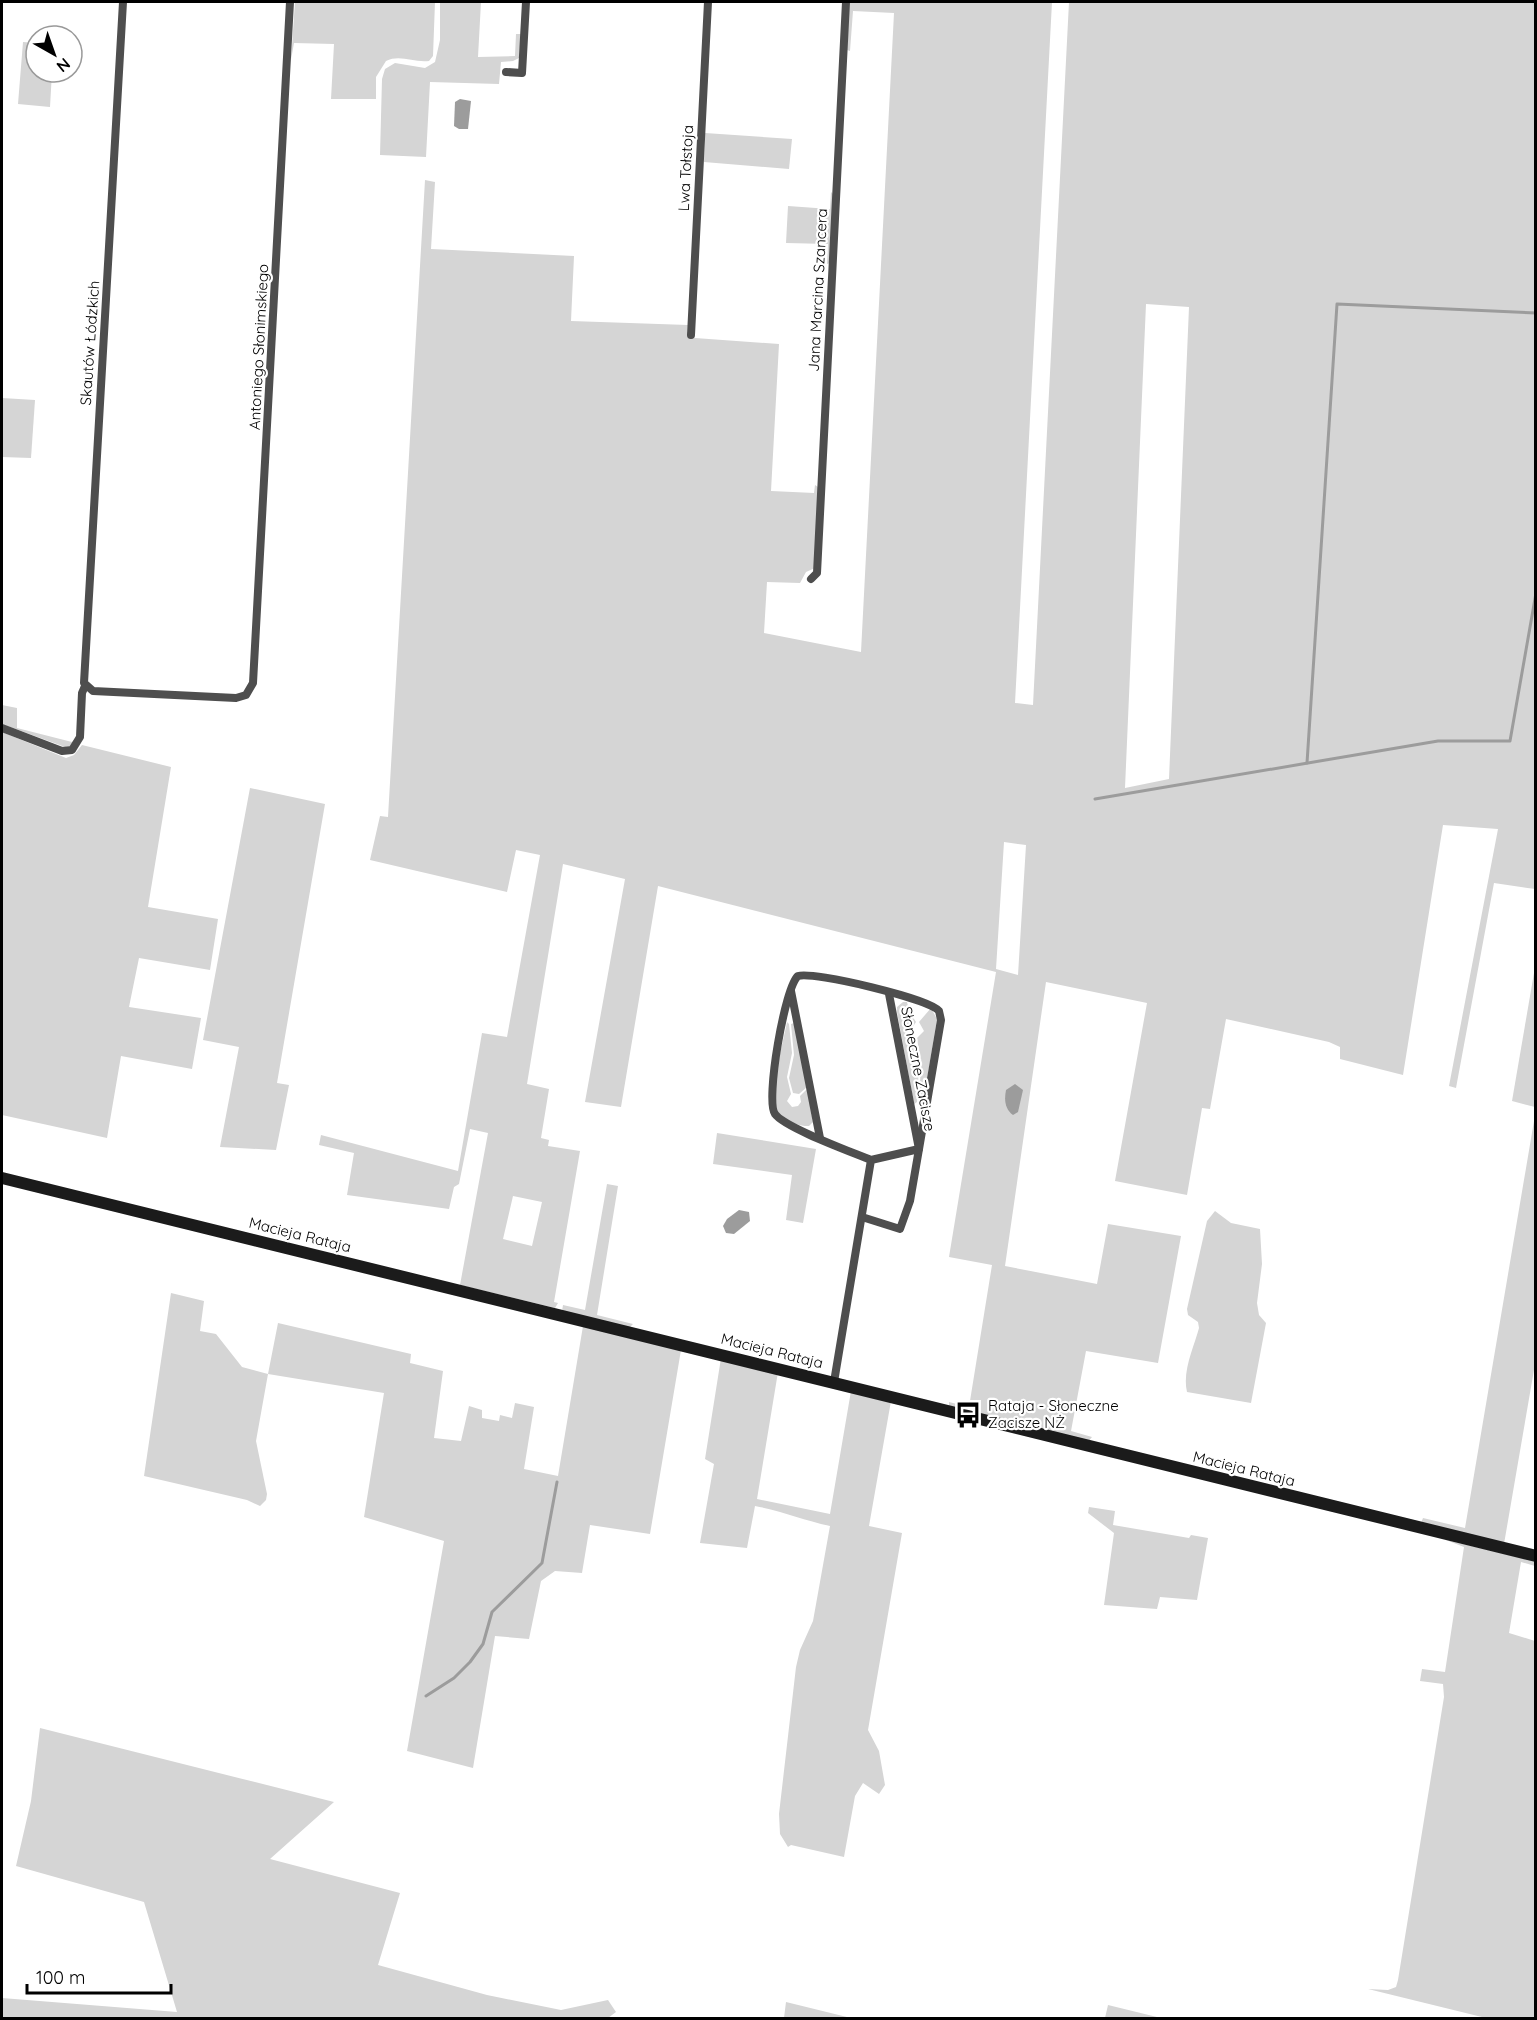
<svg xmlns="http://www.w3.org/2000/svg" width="1537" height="2020" font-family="Quicksand,sans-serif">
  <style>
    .green { fill: #d5d5d5; fill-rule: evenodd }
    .water { fill: #9c9c9c }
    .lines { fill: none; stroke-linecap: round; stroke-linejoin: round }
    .stream { stroke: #9c9c9c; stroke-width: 3 }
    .street { stroke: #4e4e4e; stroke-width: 8 }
    .secondary { stroke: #1b1b1b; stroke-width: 12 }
    .labels { text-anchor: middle; stroke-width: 4.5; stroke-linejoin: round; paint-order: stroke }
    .street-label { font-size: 15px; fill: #000; stroke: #fff }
    .poi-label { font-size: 15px; fill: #000; stroke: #fff; text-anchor: start }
  </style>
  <rect width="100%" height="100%" fill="#fff"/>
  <g class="green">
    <path d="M295 2H435L433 56 429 61C414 63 400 54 386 61L376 77V99H331L334 44 294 43 291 60Z"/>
    <path d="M440 2H481L478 57 515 56 516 34H521L519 58 513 61 501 62 499 84 430 82 426 157 380 155 382 79 385 69 395 63 425 68 435 62 440 40Z"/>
    <path d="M849 2H1052L1015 703 1033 705 1069 2H1535V889L1494 883 1456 1088 1449 1086 1498 829 1443 825 1403 1075 1340 1059V1047L1329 1042 1226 1019 1210 1109 1202 1108 1187 1195 1115 1181 1147 1003 1046 982 1005 1266 1097 1284 1108 1224 1181 1236 1158 1363 1086 1351 1071 1431 1092 1437 1088 1442 974 1412V1409L949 1407V1402L969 1407 992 1265 949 1257 996 972 658 886 621 1107 585 1102 625 879 563 864 527 1084 549 1089 541 1138 549 1140 548 1146 580 1151 554 1302 558 1303 555 1308 460 1285 488 1133 470 1129 459 1184 454 1187 449 1209 347 1195 354 1153 319 1145 321 1135 458 1171 482 1033 507 1037 540 855 516 850 507 892 370 860 380 816 388 817 425 180 435 182 431 249 574 256 571 321 688 325 687 332 695 338 779 344 771 491 814 493 815 485 818 487 815 568 806 572 800 583 767 582 764 633 861 652 894 13 853 11 850 51 847 50ZM1146 304 1189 307 1169 779 1125 788ZM1004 842 1026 845 1018 975 996 969ZM513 1196 542 1202 532 1246 503 1239Z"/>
    <path d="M23 42 36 43V72H52L50 107 18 104Z"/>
    <path d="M705 133 792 139 789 169 704 162Z"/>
    <path d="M831 192 833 194 830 263 827 264 828 244 786 243 788 206 830 209Z"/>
    <path d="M2 398 35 400 31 458 2 457Z"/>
    <path d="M2 705 17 708V728L72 742 78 738 73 746 65 747 2 724Z"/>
    <path d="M2 732 66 758 74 755 82 745 171 767 148 907 218 919 210 970 139 958 129 1007 201 1018 192 1069 121 1056 107 1138 2 1115Z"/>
    <path d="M250 788 325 804 277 1083 289 1085 276 1150 220 1147 239 1047 203 1040Z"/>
    <path d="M1535 967 1536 1107H1535L1512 1101Z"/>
    <path d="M903 1002H907L909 1011 916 1022 910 1031 915 1038 919 1064 917 1102 914 1104 897 1012V1007Z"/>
    <path d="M931 1008 937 1019 923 1103 919 1102 921 1064 917 1038 924 1031 919 1022Z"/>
    <path d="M787 1022 789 1024 792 1053 787 1077 791 1094 787 1101 792 1107 798 1106 801 1102 800 1096 807 1089 813 1122 809 1126C799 1127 781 1119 777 1110 769 1091 783 1043 787 1022Z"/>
    <path d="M794 1023 807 1087 799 1094 793 1093 789 1078 794 1055 791 1024Z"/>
    <path d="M1535 1115V1364L1504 1544 1421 1523 1423 1518 1465 1528Z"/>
    <path d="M717 1133 816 1149 803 1223 786 1220 792 1175 713 1164Z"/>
    <path d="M607 1184 618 1186 597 1315 633 1324 629 1328 562 1311 563 1305 585 1310Z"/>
    <path d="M1215 1211 1231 1223 1260 1229 1262 1264 1257 1303 1259 1315 1266 1323 1251 1403 1187 1392C1182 1371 1194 1347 1199 1328L1198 1322 1188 1315 1187 1309 1207 1221Z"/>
    <path d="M171 1293 204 1301 200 1331 216 1334 242 1367 268 1374 278 1323 411 1354 410 1363 443 1371 434 1438 461 1441 469 1406 482 1410V1418L499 1421 500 1415 512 1418 515 1403 534 1407 524 1469 558 1476 583 1326 681 1350 650 1534 590 1525 582 1573 555 1571 541 1581 529 1639 495 1636 473 1768 407 1751 444 1541 364 1517 384 1393 268 1374 256 1441 267 1494 266 1500 260 1506 247 1500 144 1476Z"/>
    <path d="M721 1358 778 1372 757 1499 830 1514 851 1391 891 1401 869 1526 902 1533 868 1730 879 1751 885 1785 879 1794 863 1783 855 1796 844 1857 791 1845 788 1847 780 1834 779 1814 796 1667 800 1650 813 1621 830 1526C803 1520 782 1511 755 1506L747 1548 700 1543 714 1464 705 1459Z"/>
    <path d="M1089 1507 1115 1511 1113 1525 1189 1538 1191 1535 1208 1538 1197 1600 1160 1597 1157 1609 1104 1605 1114 1533 1088 1513Z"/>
    <path d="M1446 1540 1535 1561V1566L1521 1562 1509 1633 1535 1641V2018H1486L1368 1989 1388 1990 1396 1987 1398 1980 1444 1697 1443 1684 1420 1681 1422 1669 1445 1672 1464 1547Z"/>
    <path d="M40 1728 334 1802 270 1859 400 1893 378 1965 487 1995 561 2010 608 2000 616 2012 608 2018H2V1998L177 2012 144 1902 16 1866 31 1801Z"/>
    <path d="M786 2002 851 2018H784Z"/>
    <path d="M1108 2005 1161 2018H1105Z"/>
  </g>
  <g class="water">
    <path d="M460 99 471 101 468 129H459L454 126 455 102Z"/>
    <path d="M1015 1084 1023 1090 1018 1112 1013 1115C1005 1109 1004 1100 1006 1090Z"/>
    <path d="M739 1210 749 1212 750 1221 734 1234 726 1233 723 1226 727 1219Z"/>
  </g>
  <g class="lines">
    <g class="stream">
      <path d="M1307 763 1337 304 1536 313"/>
      <path d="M1095 799 1438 741H1510L1536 593"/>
      <path d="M426 1696 454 1678 470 1662 483 1644 492 1612 542 1563 557 1482"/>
    </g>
    <g class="street">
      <path d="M123 2 84 683 93 691 236 698 246 695 253 683 290 2"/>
      <path d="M506 72 522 73 526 2"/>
      <path d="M691 335 708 2"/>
      <path d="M811 579 817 573 846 2"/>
      <path d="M2 728 62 751 72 750 80 737 82 693 85 686"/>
      <path d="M791 991 820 1138"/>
      <path d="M862 1217 900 1229 910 1201 919 1149 889 994"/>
      <path d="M834 1382 871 1160C852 1152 785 1128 775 1114 765 1101 785 986 798 976 814 971 930 999 939 1011L941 1020 919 1149 871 1160"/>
    </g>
    <path class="secondary" d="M2 1178 1536 1556"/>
  </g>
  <defs>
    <g id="bus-bare" transform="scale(2.07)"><path d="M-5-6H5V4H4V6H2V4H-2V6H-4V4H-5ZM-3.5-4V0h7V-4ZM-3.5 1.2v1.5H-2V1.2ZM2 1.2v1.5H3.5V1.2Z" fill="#000" stroke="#fff" stroke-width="2.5" paint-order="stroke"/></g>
  </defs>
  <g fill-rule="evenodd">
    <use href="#bus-bare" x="968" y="1415"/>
  </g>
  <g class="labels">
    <g class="street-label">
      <text transform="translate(686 168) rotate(-87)" y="5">Lwa Tołstoja</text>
      <text transform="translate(818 290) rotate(-87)" y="5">Jana Marcina Szancera</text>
      <text transform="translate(90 343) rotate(-86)" y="5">Skautów Łódzkich</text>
      <text transform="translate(259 347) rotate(-87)" y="5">Antoniego Słonimskiego</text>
      <text transform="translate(918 1069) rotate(79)" y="5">Słoneczne Zacisze</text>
      <text transform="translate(300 1235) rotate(14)" y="5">Macieja Rataja</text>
      <text transform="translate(772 1351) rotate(14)" y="5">Macieja Rataja</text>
      <text transform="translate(1244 1469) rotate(14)" y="5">Macieja Rataja</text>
    </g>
    <g class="poi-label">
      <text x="988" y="1411">Rataja - Słoneczne<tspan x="988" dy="17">Zacisze NŻ</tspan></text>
    </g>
  </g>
  <rect width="1537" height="2020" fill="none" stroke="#000000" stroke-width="6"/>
  <g transform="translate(54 54) rotate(140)"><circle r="28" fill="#ffffff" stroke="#999999" stroke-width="1.5"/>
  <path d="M0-4.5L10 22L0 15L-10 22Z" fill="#000000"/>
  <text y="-9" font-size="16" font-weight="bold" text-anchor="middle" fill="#000000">N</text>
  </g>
  <path d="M27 1984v9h144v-9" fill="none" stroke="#000000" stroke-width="3"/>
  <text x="36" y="1984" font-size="18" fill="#000000" stroke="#ffffff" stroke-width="4.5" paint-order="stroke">100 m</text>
</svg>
